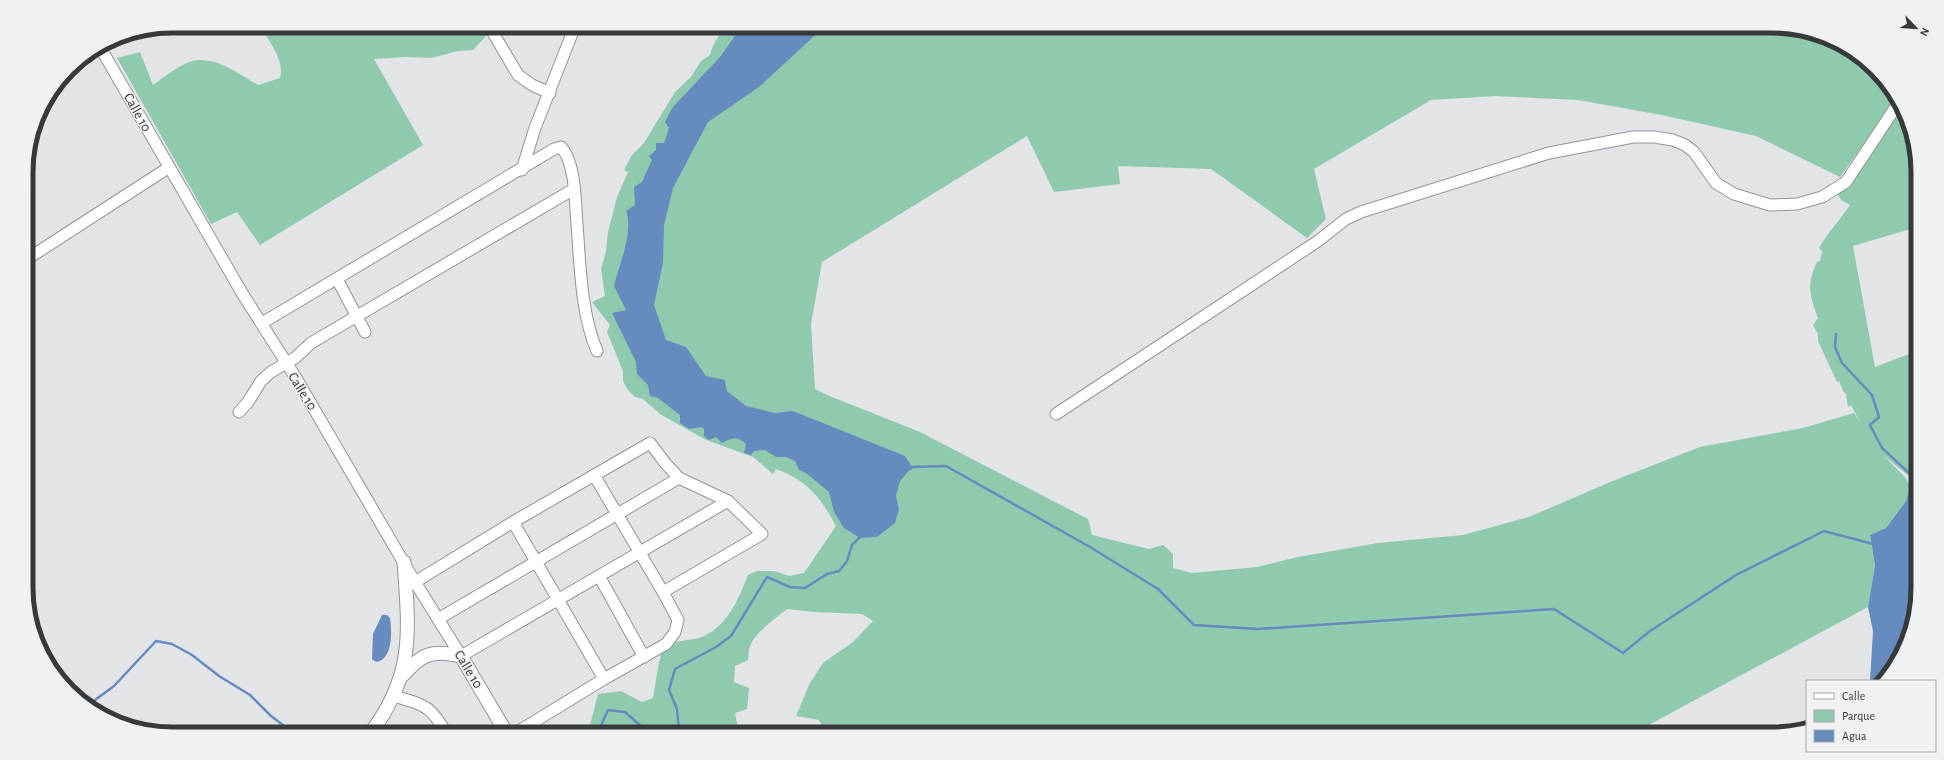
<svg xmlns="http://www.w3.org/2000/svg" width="1944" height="760" font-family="'Alegreya Sans',sans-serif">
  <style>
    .green { fill: #8fcaae }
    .water { fill: #658bbf }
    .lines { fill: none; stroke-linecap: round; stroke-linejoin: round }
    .stream { stroke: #658bbf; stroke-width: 2.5 }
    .minor-casing { stroke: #929496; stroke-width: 13 }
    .major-casing { stroke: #929496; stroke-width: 15 }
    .minor { stroke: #fff; stroke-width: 11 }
    .major { stroke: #fff; stroke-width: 13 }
    .labels { text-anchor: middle; stroke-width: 3; stroke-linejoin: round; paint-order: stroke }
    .street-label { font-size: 14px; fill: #38393a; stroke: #eff1f4 }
    .rim { fill: none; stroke: #38393a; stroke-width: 5 }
  </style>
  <rect width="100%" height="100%" fill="#e2e4e7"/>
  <g class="green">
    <path d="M260 26H518L498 36 487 35 473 50 458 51 431 58 406 57 374 59 423 145 260 245 237 212 211 224 117 58 140 52 153 85C164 77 185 60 199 60 219 59 241 75 258 85L280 78C285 61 269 41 260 26Z"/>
    <path d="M728 26H1772L1819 34 1861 56 1888 83 1895 101 1840 177 1756 136 1662 115 1578 100 1495 96 1431 100 1314 169 1326 219 1307 238 1211 169 1118 166 1120 184 1054 192 1027 136 822 262 811 324 815 389 827 395 920 432 1088 519 1092 535 1149 549 1163 545 1173 554V568L1192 573 1257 567 1298 557 1378 543 1463 535 1529 517 1615 480 1700 447 1803 428 1854 413 1861 424 1851 405 1848 407 1846 394 1843 391 1839 381 1837 382 1818 341V334L1813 325 1818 318C1810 296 1806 285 1817 262L1820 261 1822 251 1819 248C1828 232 1840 220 1850 205L1841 200 1836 190 1898 109 1917 153V227L1853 246 1875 367 1917 351 1918 473 1915 481 1883 455 1904 476 1910 486 1906 501 1886 528 1870 535 1875 565 1868 607 1632 734H827L819 720 796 716 810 683 823 663 853 642 873 621 862 614 814 612 787 609C777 617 753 634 750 647 748 651 749 656 748 660L735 666 734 682 749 688 747 709 735 713 739 734H585L589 729 598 694 621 691 642 702 653 698C655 689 659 655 663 650 672 638 692 642 704 636 728 625 739 598 748 575L757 571H774L789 576 804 573 836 526C821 498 807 480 776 469L773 474 753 457 706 440 660 414 643 399 635 397 627 389 623 381V371L607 332 610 325 592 302 605 296 601 269 606 251 608 232 617 197 628 172 624 170 632 155 644 143 675 92 691 77 701 61 710 55C713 42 719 35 728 26Z"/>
  </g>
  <g class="water">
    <path d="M742 26H825L759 87 708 122 673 188 664 225 663 263 654 305 666 340 686 347 706 376 725 380 727 391 746 406 775 413 793 411 905 456 912 467 900 481 896 496 899 509 895 523 877 537 860 538 844 528 834 512 829 492 806 473 799 470 795 461 786 457H776L765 450 754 451 751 455 744 453 746 444C738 436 731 438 722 443L716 437 709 440 704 436V429L701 427 689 429 680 423V415L658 398 650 396 648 385 637 374 636 362 612 313 626 310 614 286C619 265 634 232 626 211L635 205 634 187 642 182 652 160 649 156 656 150V143H664L669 128 665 122 672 108 720 57Z"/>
    <path d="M1918 473V588L1910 635 1888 677 1884 681H1870L1873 631 1868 607 1875 565 1870 535 1886 528 1906 501 1910 486 1915 481Z"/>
    <path d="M382 615H387L390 618C392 631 393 660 376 662L372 659 373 634Z"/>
  </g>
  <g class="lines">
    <g class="stream">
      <path d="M1836 334 1835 347 1842 363 1872 395 1879 417 1870 425 1882 448 1910 474 1918 487"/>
      <path d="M910 469 912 467 946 466 1090 547 1158 589 1194 625 1258 629 1554 609 1623 653 1650 631 1736 575 1824 531 1873 544"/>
      <path d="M91 703 114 686 156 641 172 644 192 655 219 676 250 695 271 716 295 734"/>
      <path d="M597 734 608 710 625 712 650 734"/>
      <path d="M677 734 679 731 677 709 669 690 675 669 716 647 731 636 767 577 790 587 805 588 827 574 839 571 847 561 852 545 861 536"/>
    </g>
    <g class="minor-casing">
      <g id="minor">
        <path d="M489 26 518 75 532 85 550 93"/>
        <path d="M100 47 242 293 296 378 415 582 461 656 728 501"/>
        <path d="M522 170 535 128 575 26"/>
        <path d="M27 259 168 168"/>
        <path d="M337 279 365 332"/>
        <path d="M262 323 554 149 561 147C576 163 575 203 577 224 580 264 581 314 597 351"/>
        <path d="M239 412 248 402 261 381 271 372 295 358 311 343 574 189"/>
        <path d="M1056 414 1318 241 1346 219 1361 212 1549 153 1633 137H1654L1673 140 1685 145 1694 152 1716 183 1734 194 1770 205 1797 204 1822 197 1846 182 1897 105"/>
        <path d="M513 522 604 679"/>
        <path d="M599 576 644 657"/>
        <path d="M415 582 513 522 650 443 666 464 679 478 728 501 762 534 663 592"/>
        <path d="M438 619 679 478"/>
        <path d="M394 696C426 706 429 704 447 734"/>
        <path d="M514 734 604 679 666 644 675 632 678 620 663 592 594 475"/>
      </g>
    </g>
    <g class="major-casing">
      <g id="major">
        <path d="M402 676C422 654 431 649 461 656L507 734"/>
        <path d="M370 734C415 674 409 632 404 562"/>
      </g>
    </g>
    <use href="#minor" class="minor"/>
    <use href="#major" class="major"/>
  </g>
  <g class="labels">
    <g class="street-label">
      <text transform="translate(138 112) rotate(61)" y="5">Calle 10</text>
      <text transform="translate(303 391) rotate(58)" y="5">Calle 10</text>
      <text transform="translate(469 669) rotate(59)" y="5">Calle 10</text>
    </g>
  </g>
  <path d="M0 0H1944V760H0ZM172 33H1772A139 139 0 0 1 1911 172V588A139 139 0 0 1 1772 727H172A139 139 0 0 1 33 588V172A139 139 0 0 1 172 33Z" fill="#eff1f4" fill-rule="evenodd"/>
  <path class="rim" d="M172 33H1772A139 139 0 0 1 1911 172V588A139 139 0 0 1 1772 727H172A139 139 0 0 1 33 588V172A139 139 0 0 1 172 33Z"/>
  <rect x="1806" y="680" width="130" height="72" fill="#eff1f4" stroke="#a6a7aa"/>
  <rect x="1814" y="693" width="20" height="6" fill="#ffffff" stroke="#a6a7aa"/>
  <text x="1842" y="700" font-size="12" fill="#38393a">Calle</text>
  <rect x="1814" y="710" width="20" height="12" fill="#8fcaae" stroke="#a6a7aa"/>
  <text x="1842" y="720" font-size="12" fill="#38393a">Parque</text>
  <rect x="1814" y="730" width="20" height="12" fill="#658bbf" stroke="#a6a7aa"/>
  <text x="1842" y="740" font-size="12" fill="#38393a">Agua</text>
  <g transform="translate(1916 28) rotate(115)" stroke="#eff1f4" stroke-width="3" paint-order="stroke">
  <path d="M0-3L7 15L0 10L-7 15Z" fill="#38393a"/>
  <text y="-6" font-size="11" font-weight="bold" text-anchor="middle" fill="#38393a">N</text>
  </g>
</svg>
